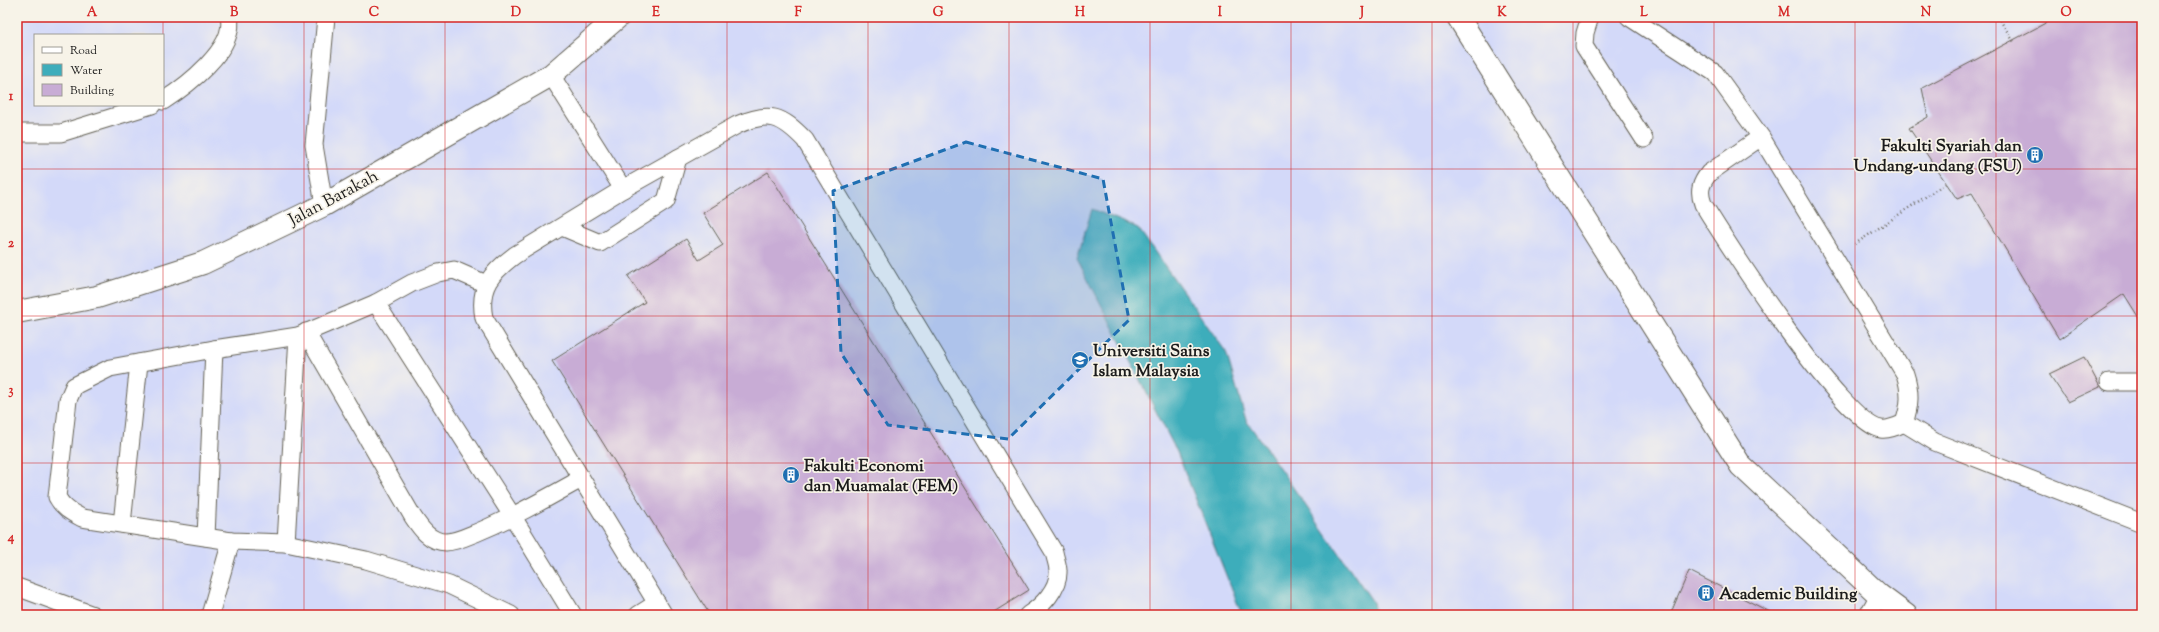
<svg xmlns="http://www.w3.org/2000/svg" width="2159" height="632" font-family="'Sorts Mill Goudy',serif">
  <style>
    .built { fill: #d3d9f9; fill-rule: evenodd }
    .water { fill: #3eadbb; stroke: #2d646c }
    .building { fill: #c8acd5 }
    .lines { fill: none; stroke-linecap: round; stroke-linejoin: round }
    .lane-casing { stroke: #646154; stroke-width: 19 }
    .street-casing { stroke: #646154; stroke-width: 24 }
    .path { stroke: #646154; stroke-width: 2.5; stroke-dasharray: 1 3; stroke-linecap: butt }
    .lane { stroke: #fff; stroke-width: 17 }
    .street { stroke: #fff; stroke-width: 22 }
    .marked { fill: #1f6fb2; fill-opacity: 0.2; stroke: #1f6fb2; stroke-width: 3; stroke-dasharray: 8 5; stroke-linejoin: round }
    .grid { fill: none; stroke: #d62828; stroke-width: 1; stroke-opacity: 0.55 }
    .labels { text-anchor: middle; stroke-width: 3.5; stroke-linejoin: round; paint-order: stroke }
    .poi-label { font-size: 17px; font-weight: bold; fill: #1c1c1c; stroke: #f7f3e8; text-anchor: start }
    .street-label { font-size: 17px; fill: #1c1c1c; stroke: #f7f3e8 }
    .neatline { fill: none; stroke: #d62828; stroke-width: 1.5 }
    .grid-label { font-size: 13px; text-anchor: middle; font-weight: bold; fill: #d62828 }
  </style>
  <rect width="100%" height="100%" fill="#f7f3e8"/>
  <filter id="ink" filterUnits="userSpaceOnUse"><feTurbulence type="fractalNoise" baseFrequency=".025" numOctaves="2"/><feDisplacementMap in="SourceGraphic" scale="8" xChannelSelector="R" yChannelSelector="G"/><feConvolveMatrix kernelMatrix="1 2 1 2 8 2 1 2 1" color-interpolation-filters="sRGB"/></filter>
  <filter id="wash" filterUnits="userSpaceOnUse"><feTurbulence type="fractalNoise" baseFrequency=".012" numOctaves="4" result="noise"/><feDisplacementMap in="SourceGraphic" scale="16" xChannelSelector="R" yChannelSelector="G"/><feGaussianBlur stdDeviation="0.9" result="paint"/><feColorMatrix in="noise" values="0 0 0 0 0 0 0 0 0 0 0 0 0 0 0 0 0 1.4 0 .05"/><feComposite in="paint" operator="in"/></filter>
  <g filter="url(#wash)">
    <rect width="100%" height="100%" fill="#ebe0bd"/>
    <path class="built" d="M17 17H2142V615H17ZM35 35H163V105H35Z"/>
    <path class="water" d="M1092 209 1138 228 1226 352 1246 420 1373 602 1375 615H1242L1177 452 1077 258Z"/>
    <g id="blocks">
      <g class="building">
        <path d="M2057 17H2142V317L2139 318 2124 294 2059 339 1972 193 1957 199 1909 128 1928 117 1922 88Z"/>
        <path d="M768 172 1029 590 989 615H710L552 361 645 302 628 276 686 239 699 260 723 245 703 213Z"/>
        <path d="M2084 357 2100 387 2068 402 2049 374Z"/>
        <path d="M1689 571 1776 615H1670Z"/>
      </g>
    </g>
  </g>
  <g filter="url(#ink)">
    <use href="#blocks" fill-opacity="0" stroke="#646154" stroke-width="1"/>
    <g class="lines">
      <g class="lane-casing">
        <g id="lane">
          <path d="M1590 17 1585 33 1584 46 1644 139"/>
          <path d="M1629 17 1715 73 1761 137 1905 374C1911 392 1910 406 1904 423 1897 426 1889 430 1881 429 1843 424 1726 242 1703 204 1698 191 1701 183 1709 173L1761 137"/>
          <path d="M551 75 623 189"/>
          <path d="M163 101C185 87 237 48 229 17"/>
          <path d="M17 133H61L152 105"/>
          <path d="M324 205 314 145 326 17"/>
          <path d="M562 227 600 243 666 201 678 158"/>
          <path d="M486 284 454 270 438 273 412 283 376 303 298 336 214 349 110 368 74 386 68 400 57 497C63 508 71 512 82 518L231 541 286 543 366 560 449 585 511 615"/>
          <path d="M376 303 513 517 573 615"/>
          <path d="M306 332 413 517C421 529 430 542 446 542 456 542 468 536 478 532 514 517 547 498 581 479"/>
          <path d="M2109 382H2142"/>
          <path d="M1904 423 1935 442 2142 523"/>
          <path d="M122 524 139 363"/>
          <path d="M206 537 214 349"/>
          <path d="M286 543 298 336"/>
          <path d="M17 587 93 615"/>
          <path d="M210 615 231 541"/>
          <path d="M638 615 657 603"/>
          <path d="M664 615 484 318C478 287 491 273 515 255L623 189 737 125C769 111 781 115 805 140L1054 552C1055 558 1058 565 1058 571 1059 589 1042 606 1028 615"/>
          <path d="M1868 615 1879 595"/>
        </g>
      </g>
      <g class="street-casing">
        <g id="street">
          <path d="M1458 17 1741 466 1879 595 1906 615"/>
          <path d="M17 312 97 297 203 263 324 205 551 75 618 17"/>
        </g>
      </g>
      <g class="path">
        <path d="M1998 17 2014 42"/>
        <path d="M1855 244 1946 183"/>
      </g>
      <use href="#lane" class="lane"/>
      <use href="#street" class="street"/>
    </g>
  </g>
  <path class="marked" d="M966 142 1103 179 1129 320 1008 439 888 425 841 353 833 191Z"/>
  <path class="grid" d="M163 17V35M304 17V615M445 17V615M586 17V615M727 17V615M868 17V615M1009 17V615M1150 17V615M1291 17V615M1432 17V615M1573 17V615M1714 17V615M1855 17V615M1996 17V615M163 35V105M163 105V615M17 169H2142M17 316H2142M17 463H2142"/>
  <defs>
    <g id="building-disc" transform="scale(0.9)"><circle r="9.5" fill="#1f6fb2" stroke="#f7f3e8"/><path d="M-4-6H4V6H1V3H-1V6H-4ZM-2.5-4.3h1.7v1.8h-1.7ZM.8-4.3h1.7v1.8H.8ZM-2.5-1h1.7V.8h-1.7ZM.8-1h1.7V.8H.8Z" fill="#fff"/></g>
    <g id="university-disc" transform="scale(0.9)"><circle r="9.5" fill="#1f6fb2" stroke="#f7f3e8"/><path d="M0-5L7-2L0 1L-7-2ZM-4 1L0 2.5L4 1V4Q0 6-4 4Z" fill="#fff"/></g>
  </defs>
  <g fill-rule="evenodd">
    <use href="#building-disc" x="2035" y="155"/>
    <use href="#university-disc" x="1080" y="360"/>
    <use href="#building-disc" x="791" y="475"/>
    <use href="#building-disc" x="1706" y="593"/>
  </g>
  <g class="labels">
    <g class="poi-label">
      <text x="2022" y="151" text-anchor="end">Fakulti Syariah dan<tspan x="2022" dy="20">Undang-undang (FSU)</tspan></text>
      <text x="1093" y="356">Universiti Sains<tspan x="1093" dy="20">Islam Malaysia</tspan></text>
      <text x="804" y="471">Fakulti Economi<tspan x="804" dy="20">dan Muamalat (FEM)</tspan></text>
      <text x="1719" y="599">Academic Building</text>
    </g>
    <g class="street-label">
      <text transform="translate(333 197) rotate(-28)" y="6">Jalan Barakah</text>
    </g>
  </g>
  <rect width="2159" height="632" fill="none" stroke="#f7f3e8" stroke-width="44"/>
  <rect x="34" y="34" width="130" height="72" fill="#f7f3e8" stroke="#9f9d96"/>
  <rect x="42" y="47" width="20" height="6" fill="#ffffff" stroke="#9f9d96"/>
  <text x="70" y="54" font-size="12" fill="#1c1c1c">Road</text>
  <rect x="42" y="64" width="20" height="12" fill="#3eadbb" stroke="#9f9d96"/>
  <text x="70" y="74" font-size="12" fill="#1c1c1c">Water</text>
  <rect x="42" y="84" width="20" height="12" fill="#c8acd5" stroke="#9f9d96"/>
  <text x="70" y="94" font-size="12" fill="#1c1c1c">Building</text>
  <rect x="22" y="22" width="2115" height="588" class="neatline"/>
  <g class="grid-label">
    <text x="92" y="16">A</text>
    <text x="234" y="16">B</text>
    <text x="374" y="16">C</text>
    <text x="516" y="16">D</text>
    <text x="656" y="16">E</text>
    <text x="798" y="16">F</text>
    <text x="938" y="16">G</text>
    <text x="1080" y="16">H</text>
    <text x="1220" y="16">I</text>
    <text x="1362" y="16">J</text>
    <text x="1502" y="16">K</text>
    <text x="1644" y="16">L</text>
    <text x="1784" y="16">M</text>
    <text x="1926" y="16">N</text>
    <text x="2066" y="16">O</text>
    <text x="11" y="100">1</text>
    <text x="11" y="247">2</text>
    <text x="11" y="394">3</text>
    <text x="11" y="541">4</text>
  </g>
</svg>
